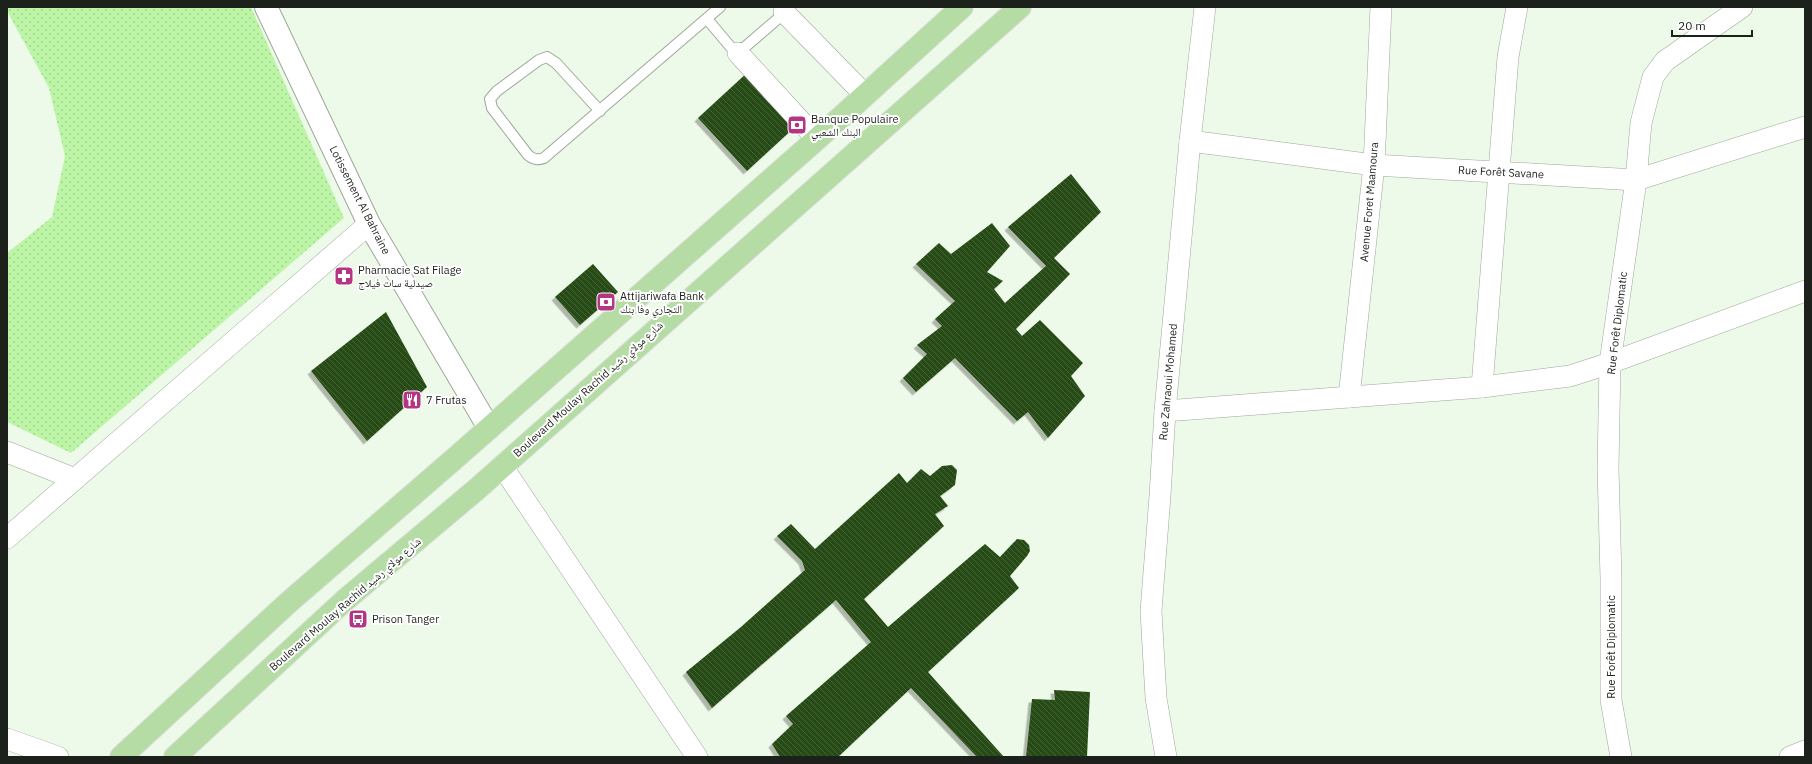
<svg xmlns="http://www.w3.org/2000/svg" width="1812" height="764" font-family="'IBM Plex Sans','Noto Naskh Arabic',sans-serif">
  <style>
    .grass { fill: url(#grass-dots) }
    .building { fill: url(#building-back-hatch); filter: url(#shadow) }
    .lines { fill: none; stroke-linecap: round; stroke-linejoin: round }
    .lane-casing { stroke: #9da899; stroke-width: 12 }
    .street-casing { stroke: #9da899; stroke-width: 22 }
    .secondary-casing { stroke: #9da899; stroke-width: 24 }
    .primary-casing { stroke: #dfe0df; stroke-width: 24 }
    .lane { stroke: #fff; stroke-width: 10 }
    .street { stroke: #fff; stroke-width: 21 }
    .secondary { stroke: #fff; stroke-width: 22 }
    .primary { stroke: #b5dca4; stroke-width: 22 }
    .labels { text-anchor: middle; stroke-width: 4; stroke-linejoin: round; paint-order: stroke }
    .poi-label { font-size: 11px; fill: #1c211b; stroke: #fff; text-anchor: start }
    .street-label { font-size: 11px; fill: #1c211b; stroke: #fff }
  </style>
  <defs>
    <pattern id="grass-dots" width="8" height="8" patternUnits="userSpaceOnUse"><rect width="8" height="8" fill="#bdf5a7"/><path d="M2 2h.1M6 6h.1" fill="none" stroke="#a2d28f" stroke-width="1.8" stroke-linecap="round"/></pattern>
    <pattern id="building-back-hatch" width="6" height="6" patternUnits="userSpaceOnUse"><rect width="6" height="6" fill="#264b13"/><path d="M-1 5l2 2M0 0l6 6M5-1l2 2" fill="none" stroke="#446235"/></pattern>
    <filter id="shadow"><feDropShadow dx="-3.5" dy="3.5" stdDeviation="0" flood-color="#0004"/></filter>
  </defs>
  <rect width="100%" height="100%" fill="#eefae9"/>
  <path class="grass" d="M7 7H251L344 218 71 453 7 422V253L52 217 65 156 49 88 7 11Z"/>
  <g class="building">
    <path d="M748 72 797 125 747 171 698 118Z"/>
    <path d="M1071 174 1101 212 1054 258 1070 274 1016 329 1022 336 1040 320 1083 363 1071 376 1085 396 1048 438 1028 412 1017 421 955 358 916 392 903 378 927 354 917 345 942 326 935 319 955 301 916 264 939 243 951 254 992 223 1010 246 987 272 1003 281 994 289 1005 303 1046 266 1008 227Z"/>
    <path d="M593 264 618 292 580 325 555 297Z"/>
    <path d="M386 312 427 387 367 441 311 371Z"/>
    <path d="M952 465 957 470 955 485 940 496 948 506 935 514 944 526 864 599 888 627 985 544 1000 557 1017 539 1024 540 1029 545 1030 551 1027 556 1010 576 1019 588 928 672 1004 757H977L911 688 838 757H780L772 744 793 724 786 716 871 642 836 600 712 708 686 672 741 627 805 570 802 561 777 536 791 524 815 549 899 473 907 483 921 469 930 476 942 466Z"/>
    <path d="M1054 690 1090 692 1087 757H1026L1032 699 1055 700Z"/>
  </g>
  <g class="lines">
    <g class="lane-casing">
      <g id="lane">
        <path d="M707 19 734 51 738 53 781 16 784 12 781 10"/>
        <path d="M600 111 556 63 547 57 539 60 497 91 490 99 492 108 528 155C534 160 538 160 544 158L720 7"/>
      </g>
    </g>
    <g class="street-casing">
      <g id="street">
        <path d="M784 12 865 95"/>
        <path d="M738 53 817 139"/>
        <path d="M1190 141 1374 165 1636 180 1805 127"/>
        <path d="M1482 387 1508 57 1517 7"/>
        <path d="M1349 397 1374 165 1381 7"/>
        <path d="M1165 411 1482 387 1570 376 1610 363 1805 291"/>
        <path d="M7 452 75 479"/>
        <path d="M502 466 697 757"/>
        <path d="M7 538 369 224"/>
        <path d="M7 739 58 757"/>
        <path d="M1166 757 1156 698 1151 611 1160 496 1165 411 1190 141 1205 7"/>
        <path d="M1621 757 1611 700V578L1608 468 1610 363 1636 180 1641 123 1653 77 1665 61 1742 7"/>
        <path d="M1790 757 1805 751"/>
      </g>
    </g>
    <g class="secondary-casing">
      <path id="secondary" d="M266 7 369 224 489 428"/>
    </g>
    <g class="primary-casing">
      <g id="primary">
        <path d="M121 757 289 602 453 460 817 139 962 7"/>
        <path d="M175 757 344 601 477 489 1020 7"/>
      </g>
    </g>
    <use href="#lane" class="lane"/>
    <use href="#street" class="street"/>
    <use href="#secondary" class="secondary"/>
    <use href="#primary" class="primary"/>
  </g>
  <defs>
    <g id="bank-square" transform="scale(1)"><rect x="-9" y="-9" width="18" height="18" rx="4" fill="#b43583" stroke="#fff"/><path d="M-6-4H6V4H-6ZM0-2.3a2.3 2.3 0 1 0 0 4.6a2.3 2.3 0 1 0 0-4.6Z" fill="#fff"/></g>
    <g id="pharmacy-square" transform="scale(1)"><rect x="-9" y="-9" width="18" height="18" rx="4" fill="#b43583" stroke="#fff"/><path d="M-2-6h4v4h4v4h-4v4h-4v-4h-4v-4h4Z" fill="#fff"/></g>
    <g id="restaurant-square" transform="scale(1)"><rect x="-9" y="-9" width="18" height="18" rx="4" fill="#b43583" stroke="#fff"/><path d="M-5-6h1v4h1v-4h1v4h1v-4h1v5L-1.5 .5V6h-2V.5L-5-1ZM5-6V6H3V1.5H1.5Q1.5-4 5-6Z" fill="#fff"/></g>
    <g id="bus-square" transform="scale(1)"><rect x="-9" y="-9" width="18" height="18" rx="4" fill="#b43583" stroke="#fff"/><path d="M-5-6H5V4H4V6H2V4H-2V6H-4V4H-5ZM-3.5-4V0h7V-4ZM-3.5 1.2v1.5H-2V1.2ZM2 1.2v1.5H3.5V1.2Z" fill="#fff"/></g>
  </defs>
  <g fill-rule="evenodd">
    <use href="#bank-square" x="797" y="125"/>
    <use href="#pharmacy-square" x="344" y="276"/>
    <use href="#bank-square" x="606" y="302"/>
    <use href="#restaurant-square" x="412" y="400"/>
    <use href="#bus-square" x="358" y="619"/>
  </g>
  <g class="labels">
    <g class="poi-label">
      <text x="811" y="123">Banque Populaire<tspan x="811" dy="13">البنك الشعبي</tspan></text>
      <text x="358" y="274">Pharmacie Sat Filage<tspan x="358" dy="13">صيدلية سات فيلاج</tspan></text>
      <text x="620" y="300">Attijariwafa Bank<tspan x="620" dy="13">التجاري وفا بنك</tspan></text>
      <text x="426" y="404">7 Frutas</text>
      <text x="372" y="623">Prison Tanger</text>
    </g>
    <g class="street-label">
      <text transform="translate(1501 172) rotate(3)" y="4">Rue Forêt Savane</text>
      <text transform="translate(360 200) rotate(63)" y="4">Lotissement Al Bahraine</text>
      <text transform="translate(1369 202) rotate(-85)" y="4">Avenue Foret Maamoura</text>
      <text transform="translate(1617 323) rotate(-83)" y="4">Rue Forêt Diplomatic</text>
      <text transform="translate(1168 382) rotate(-85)" y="4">Rue Zahraoui Mohamed</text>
      <text transform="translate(588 389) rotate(-42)" y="4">Boulevard Moulay Rachid شارع مولاي رشيد</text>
      <text transform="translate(345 604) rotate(-41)" y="4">Boulevard Moulay Rachid شارع مولاي رشيد</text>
      <text transform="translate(1611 647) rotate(-90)" y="4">Rue Forêt Diplomatic</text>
    </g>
  </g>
  <rect width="1812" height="764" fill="none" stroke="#1c211b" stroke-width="16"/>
  <path d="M1672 30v6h80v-6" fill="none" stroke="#1c211b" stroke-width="2"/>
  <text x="1678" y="30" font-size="12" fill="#1c211b" stroke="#ffffff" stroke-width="3" paint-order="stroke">20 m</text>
</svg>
